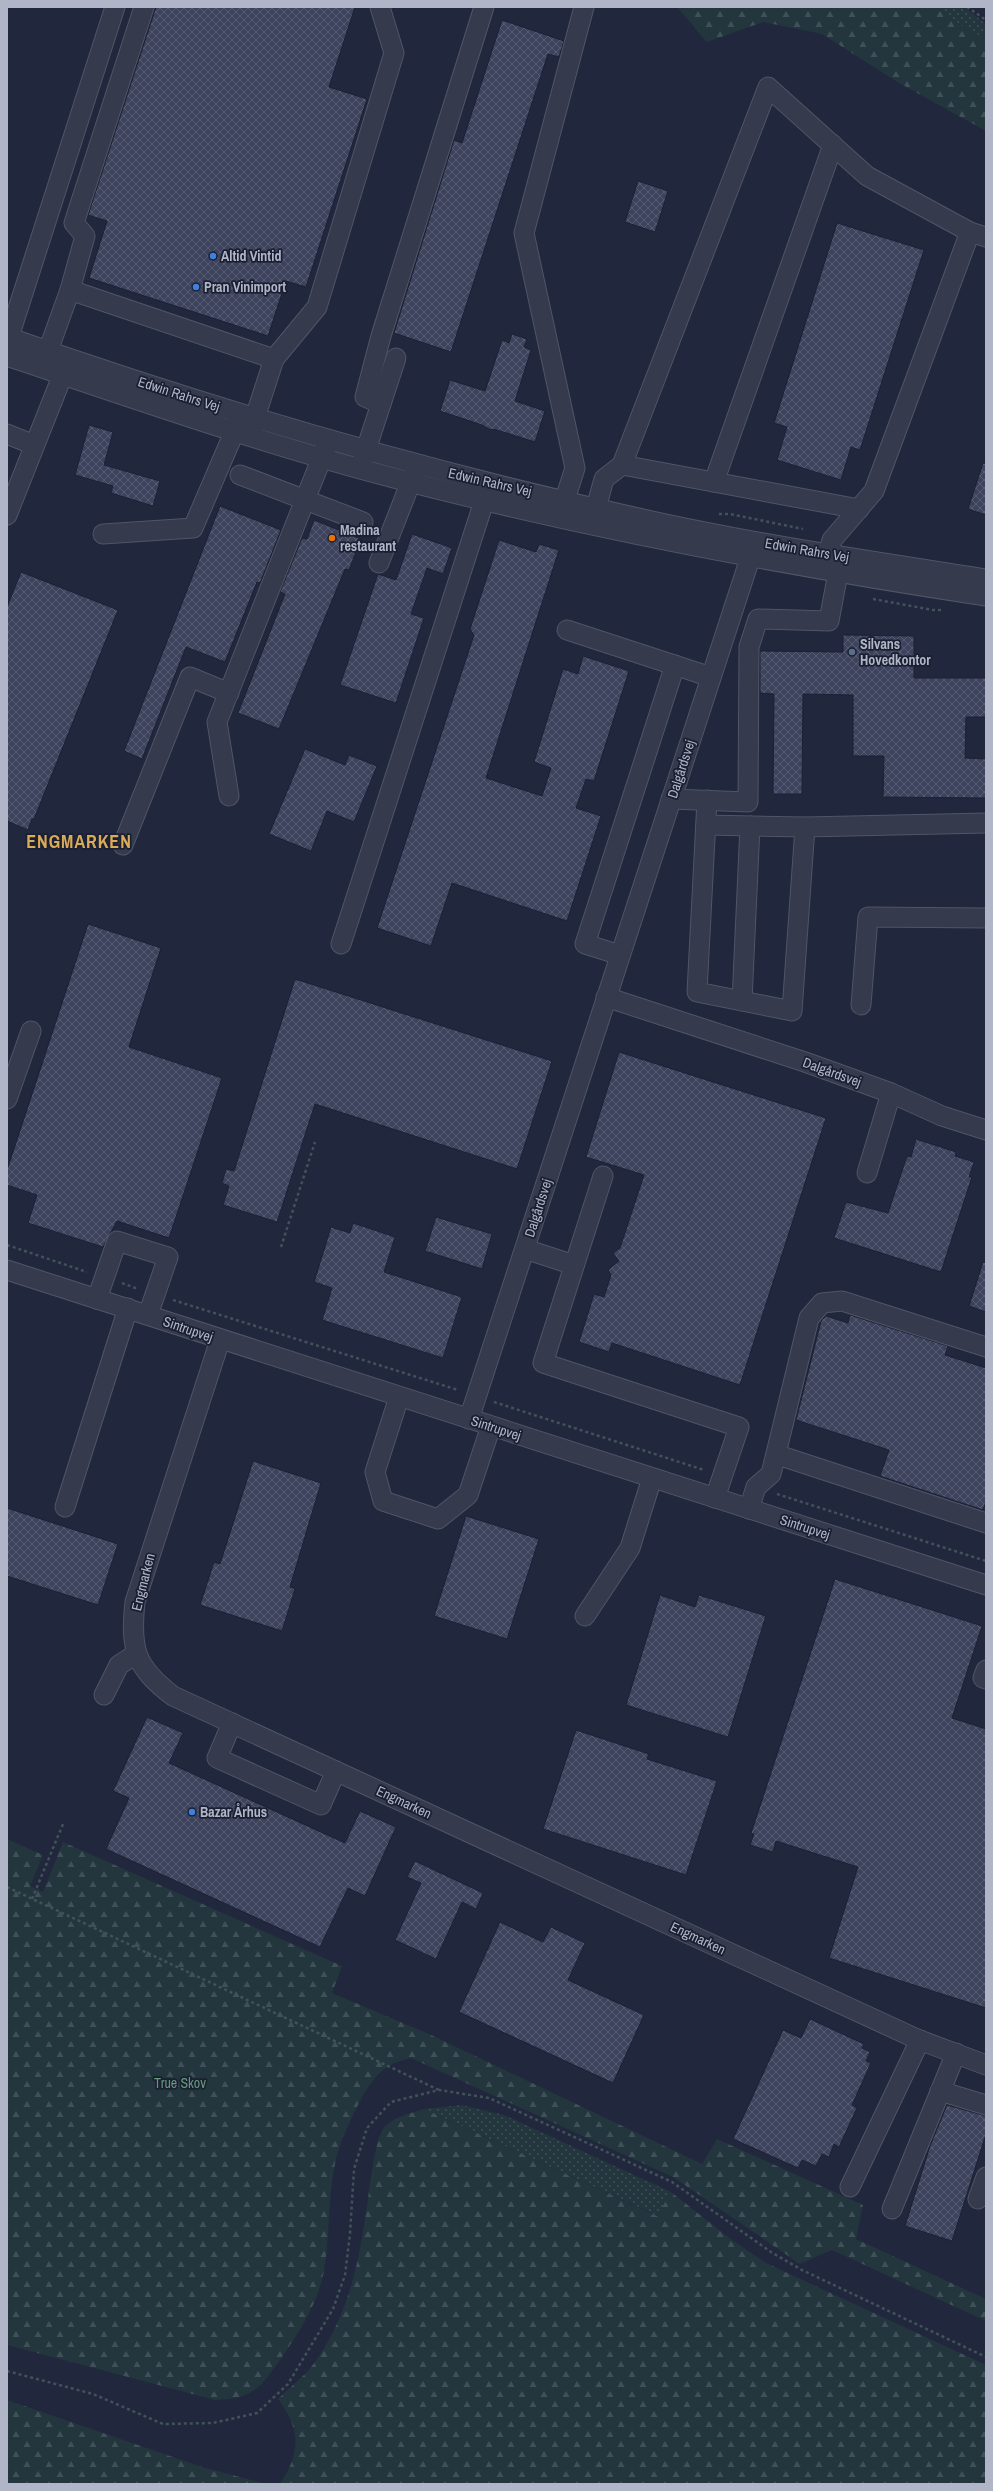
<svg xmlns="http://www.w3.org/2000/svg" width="993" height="2491" font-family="'Archivo Narrow',sans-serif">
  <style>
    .grass { fill: url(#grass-dots) }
    .forest { fill: url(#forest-firs) }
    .building { fill: url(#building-cross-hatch); stroke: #1c2133 }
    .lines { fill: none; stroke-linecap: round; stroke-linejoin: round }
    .minor-casing { stroke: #505567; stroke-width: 21 }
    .path { stroke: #41525a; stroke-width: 2.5; stroke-dasharray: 3 3; stroke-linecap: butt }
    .minor { stroke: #353a4c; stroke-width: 19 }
    .shop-dot { fill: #3f7fe0; stroke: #1a1f31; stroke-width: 1.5 }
    .food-dot { fill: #e8710a; stroke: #1a1f31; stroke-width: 1.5 }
    .service-dot { fill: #5c6f8a; stroke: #1a1f31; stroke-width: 1.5 }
    .labels { text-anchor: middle; stroke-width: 3.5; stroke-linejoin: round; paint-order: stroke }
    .poi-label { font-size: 14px; font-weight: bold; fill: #b0b5c8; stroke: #1a1f31; text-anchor: start }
    .street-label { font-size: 14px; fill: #b0b5c8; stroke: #1a1f31 }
    .park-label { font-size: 14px; fill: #669a7c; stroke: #1a1f31 }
    .district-label { font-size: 18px; font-weight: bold; letter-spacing: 1px; fill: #d9aa5a; stroke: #1a1f31 }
  </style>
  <defs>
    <pattern id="grass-dots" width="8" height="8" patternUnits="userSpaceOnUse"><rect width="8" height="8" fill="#23353d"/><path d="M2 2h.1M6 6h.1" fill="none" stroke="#405058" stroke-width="1.8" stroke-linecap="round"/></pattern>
    <pattern id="forest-firs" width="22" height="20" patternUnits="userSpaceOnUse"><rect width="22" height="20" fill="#23353d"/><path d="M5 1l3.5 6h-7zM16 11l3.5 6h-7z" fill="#405058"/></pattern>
    <pattern id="building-cross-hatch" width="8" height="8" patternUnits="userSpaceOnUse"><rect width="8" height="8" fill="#3d435c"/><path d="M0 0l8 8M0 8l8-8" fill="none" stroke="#565c72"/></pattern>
  </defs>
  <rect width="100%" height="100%" fill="#21273c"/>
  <g class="grass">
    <path d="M935 7H964L986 24V39L965 28Z"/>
    <path d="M462 2105 504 2115 671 2192 658 2216 424 2109Z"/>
  </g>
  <g class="forest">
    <path d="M677 7H935L965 28 986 39V131L899 83 822 34 763 22 707 42Z"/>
    <path d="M7 1839 43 1855 30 1886 43 1892 63 1842 342 1966 332 1993 429 2034 702 2164 717 2139 863 2205 856 2239 986 2299V2321L832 2250 800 2264 673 2177 411 2058C404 2060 395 2062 389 2066 375 2074 366 2090 359 2103 352 2117 344 2133 339 2148 327 2188 331 2230 324 2271 318 2303 300 2331 282 2357 261 2387 254 2399 215 2400L7 2345Z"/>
    <path d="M424 2109 657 2216 671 2192 732 2240 766 2263 986 2365V2484H280C301 2452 301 2430 278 2399 287 2390 298 2381 307 2372 346 2326 359 2264 367 2206 370 2187 374 2144 383 2129 391 2117 412 2113 424 2109Z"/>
    <path d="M7 2400 202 2467 266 2484H7Z"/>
  </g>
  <g class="building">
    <path d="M156 7H355L329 87 367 99 306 287 286 281 268 336 89 278 107 221 88 215Z"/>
    <path d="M502 20 564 41 559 57 548 54 451 352 394 333 454 140 462 143Z"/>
    <path d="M638 181 668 191 655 232 625 222Z"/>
    <path d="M837 223 924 250 860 450 851 447 841 480 777 460 787 427 774 423Z"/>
    <path d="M512 334 527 339 524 347 531 350 515 401 545 411 535 442 497 430 489 429 482 425 440 411 450 380 485 391 502 340 509 343Z"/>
    <path d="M89 425 113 432 104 465 160 481 153 506 111 493 113 486 75 475Z"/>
    <path d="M983 463 986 464V515L968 509Z"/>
    <path d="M220 506 281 530 260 583 257 582 225 662 186 647 142 759 124 751Z"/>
    <path d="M314 520 361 539 349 570 345 569 279 729 238 713 285 594 280 592 302 538 307 539Z"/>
    <path d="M412 534 452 548 443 574 427 568 411 614 424 618 396 703 340 685 378 574 396 580Z"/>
    <path d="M499 540 536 552 539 544 559 550 486 778 542 796 551 768 534 762 563 669 578 674 583 656 629 671 594 781 586 779 576 808 601 816 567 921 452 883 431 946 377 928 474 635 470 629Z"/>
    <path d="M21 572 118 610 34 819H32L28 830 7 821V607Z"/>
    <path d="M843 635 914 636V678H986V717H966L965 758 986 759V798L883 797 884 756H853V695L803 694 802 794H773L774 694 760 693V651L843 652Z"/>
    <path d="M305 749 345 765 349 755 377 766 354 822 327 811 311 851 269 834Z"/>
    <path d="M88 924 161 948 129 1047 222 1078 169 1238 117 1221 103 1247 28 1223 37 1195 7 1185V1170Z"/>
    <path d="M295 979 552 1061 517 1169 315 1104 277 1222 223 1205 229 1186 222 1183 226 1169 234 1171Z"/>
    <path d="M619 1052 826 1118 740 1385 612 1343 609 1352 579 1342 594 1294 604 1297 611 1275 608 1270 619 1261 613 1253 620 1248 644 1175 586 1157Z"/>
    <path d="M916 1139 956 1152 955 1156 974 1162 969 1177H972L941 1272 834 1238 846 1202 888 1213 907 1156 911 1157Z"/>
    <path d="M436 1217 492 1234 482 1269 425 1251Z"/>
    <path d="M353 1223 395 1237 384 1272 462 1297 443 1358 322 1320 332 1288 314 1282 331 1227 350 1233Z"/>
    <path d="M983 1262 986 1263V1312L969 1306Z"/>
    <path d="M850 1315 948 1346 945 1355 986 1368V1501L983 1510 880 1476 889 1450 796 1420 821 1321 826 1316 848 1323Z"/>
    <path d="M253 1461 321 1483 290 1587 295 1589 282 1631 200 1605 214 1562 220 1564Z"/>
    <path d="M7 1508 118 1544 98 1605 7 1576Z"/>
    <path d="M466 1516 539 1539 507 1639 434 1616Z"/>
    <path d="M835 1579 982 1626 952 1718 986 1729V2008L829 1958 858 1867 776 1841 773 1852 750 1845 754 1834 751 1833Z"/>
    <path d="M660 1595 695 1607 699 1595 766 1616 728 1737 626 1705Z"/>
    <path d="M147 1717 183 1733 169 1763 345 1843 360 1811 396 1827 365 1896 348 1888 320 1947 106 1849 129 1798 113 1791Z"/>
    <path d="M576 1730 649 1754 647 1759 717 1781 686 1875 543 1829Z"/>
    <path d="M415 1861 483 1893 476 1909 462 1902 436 1959 395 1940 421 1883 407 1877Z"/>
    <path d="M500 1922 543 1942 551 1927 585 1943 568 1980 644 2015 613 2083 459 2012Z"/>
    <path d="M810 2019 864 2044 862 2048 870 2052 866 2061 871 2063 852 2105 857 2108 839 2147 834 2144 829 2157 822 2154 816 2166 802 2160 798 2168 733 2139 783 2030 801 2038Z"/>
    <path d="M947 2105 986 2116V2134L952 2241 905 2226 930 2146Z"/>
  </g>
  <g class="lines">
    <g class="minor-casing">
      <g id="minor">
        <path d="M970 232 986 237"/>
        <path d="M70 290 85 236 74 223 144 7"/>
        <path d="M7 337C221 412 439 475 661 523 768 546 877 562 986 579"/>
        <path d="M7 343 115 7"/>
        <path d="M7 356C135 399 263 444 394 478 589 529 787 566 986 596"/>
        <path d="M274 359 317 307 394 53 380 7"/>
        <path d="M44 362 70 290 274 359 251 430"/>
        <path d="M381 404 365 397 381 336 484 7"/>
        <path d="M7 434 34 445"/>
        <path d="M362 462 396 358"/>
        <path d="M622 465 859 509"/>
        <path d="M240 475 363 522"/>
        <path d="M714 482 833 145"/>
        <path d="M596 508 604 479 622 465 768 87 867 176 970 232 874 491 832 540 828 554"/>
        <path d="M561 512 575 468 524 233 584 7"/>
        <path d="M7 515 67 364"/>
        <path d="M103 534 193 528 239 421"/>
        <path d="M379 563 415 471"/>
        <path d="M567 630 711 677"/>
        <path d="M229 796 217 722 326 447"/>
        <path d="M671 799 748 802 749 647 758 619 829 621 840 562"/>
        <path d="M707 800 697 992 792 1011 805 827"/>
        <path d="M706 825 805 827 986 823"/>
        <path d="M123 845 190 677 229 693"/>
        <path d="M341 944 488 489"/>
        <path d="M620 955 585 944 675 665"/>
        <path d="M606 997 805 1062 891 1093 942 1116 986 1130"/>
        <path d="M742 1001 750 826"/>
        <path d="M861 1005 868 917 986 918"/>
        <path d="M7 1099 31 1031"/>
        <path d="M867 1173 891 1093"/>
        <path d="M603 1176 543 1363 739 1427 715 1498"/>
        <path d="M525 1249 574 1265"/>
        <path d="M7 1270 986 1585"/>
        <path d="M97 1299 117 1241 168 1257 148 1315"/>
        <path d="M220 1340 135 1602C130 1649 135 1667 173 1696L917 2039 986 2065"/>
        <path d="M399 1397 375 1472 383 1501 438 1519 468 1495 491 1426"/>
        <path d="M469 1419 754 546"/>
        <path d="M778 1455 986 1523"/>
        <path d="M65 1507 128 1308"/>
        <path d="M749 1509 756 1487 771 1474 809 1318 822 1303 842 1301 986 1347"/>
        <path d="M585 1616 630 1548 652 1478"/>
        <path d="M986 1670 983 1678 986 1679"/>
        <path d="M104 1695 119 1665 136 1654"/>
        <path d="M232 1723 217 1758 321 1805 336 1771"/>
        <path d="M940 2091 986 2105"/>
        <path d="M850 2187 920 2040"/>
        <path d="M978 2199 986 2177"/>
        <path d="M892 2209 956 2053"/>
      </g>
    </g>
    <g class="path">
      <path d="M967 7 986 20"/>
      <path d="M719 514H730L803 529"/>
      <path d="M873 599 933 610H941"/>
      <path d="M7 1245 87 1272"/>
      <path d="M281 1247 315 1142"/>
      <path d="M122 1283 138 1289"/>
      <path d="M173 1300 458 1390"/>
      <path d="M494 1402 704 1470"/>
      <path d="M777 1494 986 1561"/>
      <path d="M7 1887 439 2090"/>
      <path d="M32 1899 63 1824"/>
      <path d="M7 2371 93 2394 163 2424 213 2423 257 2413 288 2384 333 2309 345 2275 350 2234 354 2169 367 2128 391 2102 439 2090 489 2098 672 2182 771 2252 802 2270 986 2357"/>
    </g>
    <use href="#minor" class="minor"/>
  </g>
  <g class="shop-dot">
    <circle cx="213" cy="256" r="4"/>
    <circle cx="196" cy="287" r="4"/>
    <circle cx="192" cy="1812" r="4"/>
  </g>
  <circle class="food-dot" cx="332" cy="538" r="4"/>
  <circle class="service-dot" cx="852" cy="652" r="4"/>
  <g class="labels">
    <g class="poi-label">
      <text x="221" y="261">Altid Vintid</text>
      <text x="204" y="292">Pran Vinimport</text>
      <text x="340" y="535">Madina<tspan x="340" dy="16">restaurant</tspan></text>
      <text x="860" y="649">Silvans<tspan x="860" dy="16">Hovedkontor</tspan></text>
      <text x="200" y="1817">Bazar Århus</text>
    </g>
    <g class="street-label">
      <text transform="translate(179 394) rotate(18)" y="5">Edwin Rahrs Vej</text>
      <text transform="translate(490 482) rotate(13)" y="5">Edwin Rahrs Vej</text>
      <text transform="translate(807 550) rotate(10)" y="5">Edwin Rahrs Vej</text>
      <text transform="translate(681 769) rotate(-72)" y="5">Dalgårdsvej</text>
      <text transform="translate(832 1072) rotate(20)" y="5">Dalgårdsvej</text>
      <text transform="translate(538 1208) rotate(-72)" y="5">Dalgårdsvej</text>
      <text transform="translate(188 1329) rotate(19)" y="5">Sintrupvej</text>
      <text transform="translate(496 1428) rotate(18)" y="5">Sintrupvej</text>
      <text transform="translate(805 1527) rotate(18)" y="5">Sintrupvej</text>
      <text transform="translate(143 1582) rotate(-76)" y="5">Engmarken</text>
      <text transform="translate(404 1802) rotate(25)" y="5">Engmarken</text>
      <text transform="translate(698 1938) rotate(25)" y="5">Engmarken</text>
    </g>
    <g class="park-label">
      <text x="180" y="2088">True Skov</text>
    </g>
    <g class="district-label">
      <text x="79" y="848">ENGMARKEN</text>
    </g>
  </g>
  <rect width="993" height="2491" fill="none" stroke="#b0b5c8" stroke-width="16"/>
</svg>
